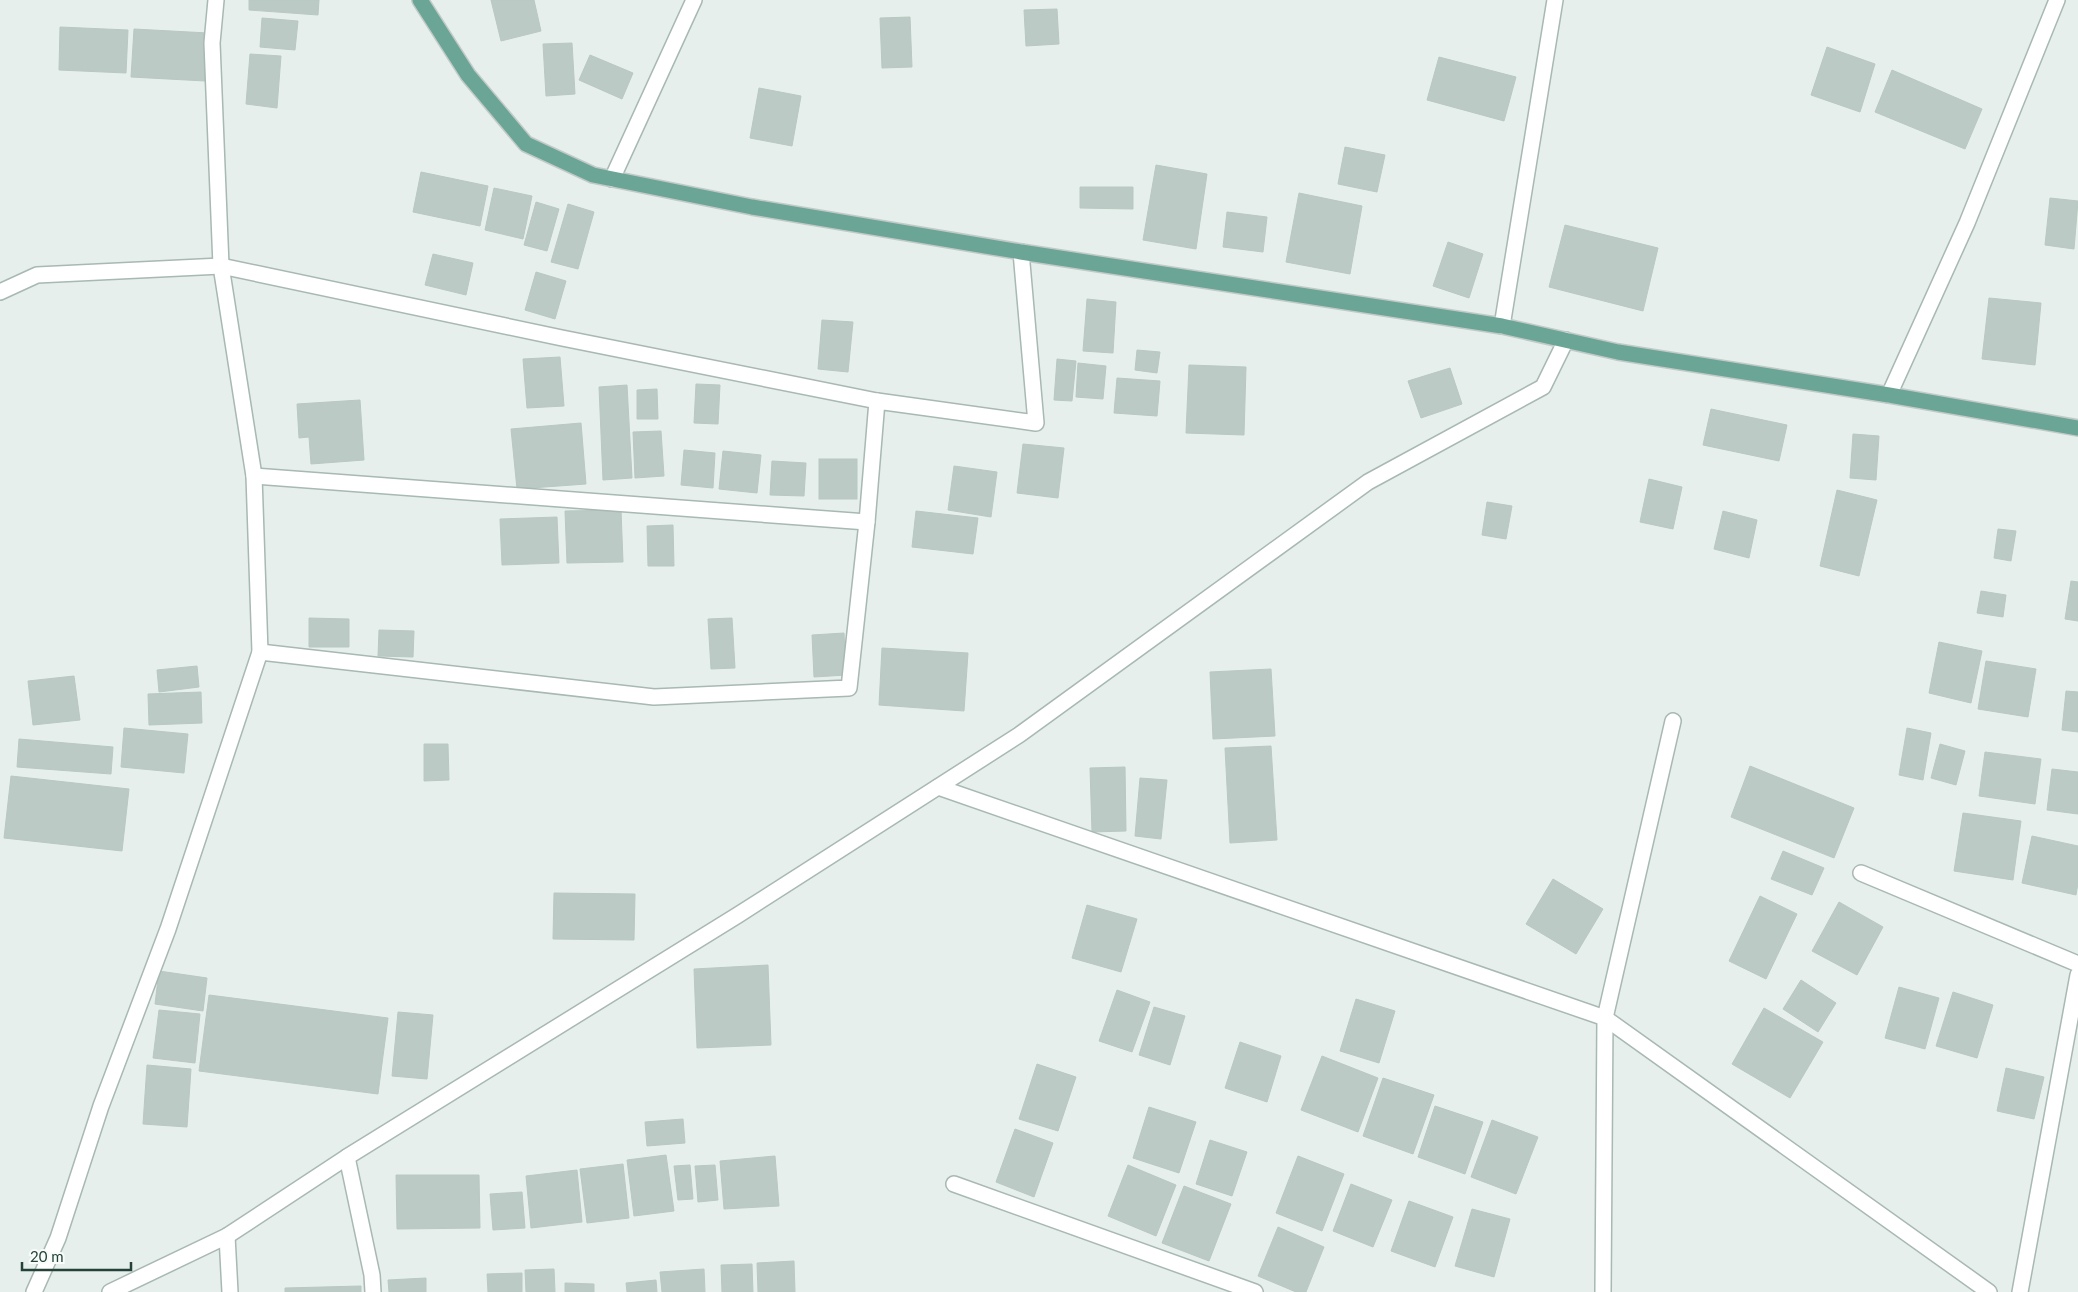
<svg xmlns="http://www.w3.org/2000/svg" width="2078" height="1292" font-family="Lato,sans-serif">
  <style>
    .building { fill: #bbcac4; stroke: #b8c9c2 }
    .lines { fill: none; stroke-linecap: round; stroke-linejoin: round }
    .minor-casing { stroke: #a8b8b2; stroke-width: 18 }
    .major-casing { stroke: #c2cac8; stroke-width: 18 }
    .minor { stroke: #fff; stroke-width: 15 }
    .major { stroke: #6aa596; stroke-width: 15 }
  </style>
  <rect width="100%" height="100%" fill="#e6efeb"/>
  <g class="building">
    <path d="M249 0H319L318 15 249 10Z"/>
    <path d="M491 0H534L541 31 501 41Z"/>
    <path d="M1057 9 1059 44 1026 46 1024 10Z"/>
    <path d="M910 17 912 67 882 68 880 18Z"/>
    <path d="M262 18 298 21 295 50 260 47Z"/>
    <path d="M60 27 128 30 126 73 59 70Z"/>
    <path d="M134 29 208 33 205 81 131 77Z"/>
    <path d="M572 43 575 94 546 96 543 44Z"/>
    <path d="M1827 47 1875 64 1860 112 1811 95Z"/>
    <path d="M250 54 281 56 277 108 246 104Z"/>
    <path d="M590 55 633 73 622 99 579 80Z"/>
    <path d="M1439 57 1516 77 1504 121 1427 100Z"/>
    <path d="M1892 70 1982 109 1965 149 1875 112Z"/>
    <path d="M759 88 801 96 792 146 750 138Z"/>
    <path d="M1345 147 1385 155 1377 192 1338 184Z"/>
    <path d="M1156 165 1207 174 1196 249 1143 240Z"/>
    <path d="M421 172 488 186 480 226 413 212Z"/>
    <path d="M1080 187H1133V209L1080 208Z"/>
    <path d="M494 188 532 196 523 239 485 230Z"/>
    <path d="M1299 193 1362 206 1350 274 1286 262Z"/>
    <path d="M2050 198 2078 201 2074 249 2045 245Z"/>
    <path d="M536 202 559 209 547 251 524 245Z"/>
    <path d="M568 204 594 212 578 269 551 262Z"/>
    <path d="M1227 212 1267 217 1263 252 1223 247Z"/>
    <path d="M1565 225 1658 248 1643 311 1549 287Z"/>
    <path d="M1448 242 1483 254 1469 298 1433 286Z"/>
    <path d="M433 254 473 263 466 295 425 285Z"/>
    <path d="M536 272 566 281 555 319 525 310Z"/>
    <path d="M1989 298 2041 303 2035 365 1982 359Z"/>
    <path d="M1087 299 1116 302 1113 353 1083 351Z"/>
    <path d="M822 320 853 322 848 372 818 369Z"/>
    <path d="M1137 350 1160 352 1157 373 1135 370Z"/>
    <path d="M560 357 564 406 527 408 523 359Z"/>
    <path d="M1057 359 1076 361 1072 401 1054 400Z"/>
    <path d="M1078 363 1106 366 1103 399 1076 397Z"/>
    <path d="M1189 365 1246 367 1244 435 1186 433Z"/>
    <path d="M1450 368 1462 404 1421 418 1408 381Z"/>
    <path d="M1117 378 1160 381 1157 416 1114 413Z"/>
    <path d="M696 384 720 385 718 424 694 423Z"/>
    <path d="M627 385 632 478 603 480 599 387Z"/>
    <path d="M657 389 658 419H637V390Z"/>
    <path d="M360 400 364 460 311 464 309 437 299 438 297 404Z"/>
    <path d="M1711 409 1787 425 1779 461 1703 445Z"/>
    <path d="M581 423 586 484 517 489 511 429Z"/>
    <path d="M661 431 664 476 635 478 633 432Z"/>
    <path d="M1853 434 1879 436 1876 480 1850 478Z"/>
    <path d="M1023 444 1064 448 1058 498 1017 493Z"/>
    <path d="M684 450 715 453 713 488 681 485Z"/>
    <path d="M723 451 761 455 757 493 719 489Z"/>
    <rect x="819" y="459" width="38" height="40"/>
    <path d="M772 461 806 463 804 496 770 495Z"/>
    <path d="M954 466 997 472 991 517 948 510Z"/>
    <path d="M1649 479 1682 487 1673 529 1640 522Z"/>
    <path d="M1837 490 1877 500 1859 576 1820 566Z"/>
    <path d="M1487 502 1512 506 1506 539 1482 535Z"/>
    <path d="M621 510 623 562 567 563 565 511Z"/>
    <path d="M916 511 978 518 973 554 912 547Z"/>
    <path d="M1723 511 1757 520 1749 558 1714 549Z"/>
    <path d="M557 517 559 563 502 565 500 519Z"/>
    <path d="M673 525 674 566H648L647 526Z"/>
    <path d="M1998 529 2016 531 2011 561 1994 558Z"/>
    <path d="M2071 581 2078 582V621L2065 619Z"/>
    <path d="M1981 591 2006 595 2003 617 1977 613Z"/>
    <path d="M309 618 349 619V647H309Z"/>
    <path d="M732 618 735 668 711 669 708 619Z"/>
    <path d="M379 630 414 631 413 657 378 656Z"/>
    <path d="M844 633 846 675 814 677 812 635Z"/>
    <path d="M1939 642 1982 651 1971 703 1929 693Z"/>
    <path d="M882 648 968 653 964 711 879 705Z"/>
    <path d="M1986 661 2036 669 2028 717 1978 709Z"/>
    <path d="M197 666 199 687 159 692 157 670Z"/>
    <path d="M1271 669 1275 736 1213 739 1210 672Z"/>
    <path d="M74 676 80 720 33 725 28 681Z"/>
    <path d="M2066 691 2078 692V732L2062 730Z"/>
    <path d="M201 692 202 723 149 725 148 694Z"/>
    <path d="M124 728 188 734 184 773 121 767Z"/>
    <path d="M1907 728 1931 733 1923 780 1899 775Z"/>
    <path d="M19 739 113 747 111 774 17 767Z"/>
    <path d="M424 744H448L449 780 424 781Z"/>
    <path d="M1940 744 1965 751 1956 785 1931 778Z"/>
    <path d="M1271 746 1277 840 1230 843 1225 748Z"/>
    <path d="M1985 752 2041 759 2035 804 1979 796Z"/>
    <path d="M1750 766 1854 808 1834 858 1731 817Z"/>
    <path d="M1125 767 1126 831 1092 832 1090 768Z"/>
    <path d="M2052 769 2078 772V814L2047 810Z"/>
    <path d="M11 776 129 789 122 851 4 838Z"/>
    <path d="M1140 778 1167 780 1161 839 1135 836Z"/>
    <path d="M1963 813 2021 821 2013 880 1954 871Z"/>
    <path d="M2032 836 2078 846V883L2076 895 2022 883Z"/>
    <path d="M1783 851 1824 868 1812 895 1771 879Z"/>
    <path d="M1553 879 1603 909 1576 954 1526 924Z"/>
    <path d="M554 893 635 894 634 940 553 939Z"/>
    <path d="M1760 896 1797 914 1766 979 1729 961Z"/>
    <path d="M1839 902 1883 927 1857 975 1812 951Z"/>
    <path d="M1087 905 1137 919 1121 972 1072 958Z"/>
    <path d="M768 965 771 1045 697 1048 694 969Z"/>
    <path d="M159 971 207 978 203 1011 155 1004Z"/>
    <path d="M1801 980 1836 1003 1818 1032 1783 1009Z"/>
    <path d="M1899 987 1939 998 1925 1049 1885 1038Z"/>
    <path d="M1117 990 1150 1002 1132 1052 1099 1041Z"/>
    <path d="M1953 992 1993 1005 1977 1058 1936 1046Z"/>
    <path d="M209 995 388 1018 378 1094 199 1071Z"/>
    <path d="M1356 999 1395 1011 1379 1063 1340 1051Z"/>
    <path d="M1154 1007 1185 1016 1170 1065 1139 1055Z"/>
    <path d="M1764 1008 1823 1042 1790 1098 1732 1064Z"/>
    <path d="M159 1010 200 1014 195 1063 153 1058Z"/>
    <path d="M398 1012 433 1015 427 1079 392 1076Z"/>
    <path d="M1240 1042 1281 1056 1267 1102 1225 1088Z"/>
    <path d="M1322 1056 1378 1078 1358 1132 1301 1110Z"/>
    <path d="M1037 1064 1076 1077 1058 1131 1019 1119Z"/>
    <path d="M147 1065 191 1069 187 1127 143 1124Z"/>
    <path d="M2006 1068 2044 1077 2034 1119 1997 1111Z"/>
    <path d="M1383 1078 1434 1095 1413 1154 1363 1136Z"/>
    <path d="M1435 1106 1483 1122 1465 1174 1418 1157Z"/>
    <path d="M1149 1107 1196 1122 1179 1173 1133 1158Z"/>
    <path d="M683 1119 685 1143 647 1146 645 1122Z"/>
    <path d="M1492 1120 1538 1137 1516 1194 1471 1177Z"/>
    <path d="M1015 1129 1053 1143 1034 1197 996 1182Z"/>
    <path d="M1210 1140 1247 1152 1232 1196 1196 1184Z"/>
    <path d="M666 1155 674 1211 634 1216 627 1160Z"/>
    <path d="M775 1156 779 1206 724 1209 720 1161Z"/>
    <path d="M1298 1156 1344 1174 1322 1231 1276 1213Z"/>
    <path d="M623 1164 629 1218 587 1223 580 1169Z"/>
    <path d="M690 1165 693 1199 678 1200 674 1166Z"/>
    <path d="M715 1165 718 1200 698 1202 695 1166Z"/>
    <path d="M1128 1165 1176 1185 1156 1236 1108 1216Z"/>
    <path d="M577 1170 582 1222 531 1228 526 1176Z"/>
    <path d="M396 1175H479L480 1228 397 1229Z"/>
    <path d="M1351 1184 1392 1200 1373 1247 1333 1231Z"/>
    <path d="M1184 1186 1231 1204 1209 1261 1162 1243Z"/>
    <path d="M522 1192 525 1228 493 1230 490 1194Z"/>
    <path d="M1409 1201 1453 1217 1435 1267 1391 1251Z"/>
    <path d="M1472 1209 1510 1219 1494 1277 1455 1266Z"/>
    <path d="M1278 1227 1324 1247 1306 1292H1296L1258 1276Z"/>
    <path d="M794 1261 795 1292H758L757 1263Z"/>
    <path d="M752 1264 753 1292H722L721 1265Z"/>
    <path d="M554 1269 555 1292H526L525 1270Z"/>
    <path d="M704 1269 705 1292H662L660 1272Z"/>
    <path d="M522 1273V1292H488L487 1274Z"/>
    <path d="M426 1278V1292H389L388 1280Z"/>
    <path d="M656 1280 657 1292H627L626 1283Z"/>
    <path d="M565 1283 594 1284V1292H565Z"/>
    <path d="M361 1286V1292H285V1288Z"/>
  </g>
  <g class="lines">
    <g class="minor-casing">
      <g id="minor">
        <path d="M216 0 212 43 221 266 254 476 260 652"/>
        <path d="M612 179 694 0"/>
        <path d="M0 292 37 275 221 266 562 338 877 401"/>
        <path d="M1502 326 1555 0"/>
        <path d="M1889 395 1967 223 2057 0"/>
        <path d="M254 476 867 522"/>
        <path d="M938 787 1605 1018 1989 1292"/>
        <path d="M1861 873 2078 964"/>
        <path d="M347 1157 372 1275 373 1292"/>
        <path d="M954 1184 1255 1292"/>
        <path d="M227 1236 230 1292"/>
        <path d="M34 1292 58 1238 101 1106 168 929 260 652 654 697 849 688 867 522 877 401 1036 423 1021 252"/>
        <path d="M110 1292 227 1236 347 1157 738 915 1019 735 1368 482 1543 387 1566 340"/>
        <path d="M1603 1292 1605 1018 1673 721"/>
        <path d="M2020 1292 2078 975"/>
      </g>
    </g>
    <g class="major-casing">
      <path id="major" d="M420 0 468 75 526 144 593 175 752 207 1021 252 1502 326 1618 352 1889 395 2078 428"/>
    </g>
    <use href="#minor" class="minor"/>
    <use href="#major" class="major"/>
  </g>
  <path d="M22 1262v8h109v-8" fill="none" stroke="#24423a" stroke-width="2.5"/>
  <text x="30" y="1262" font-size="15" fill="#24423a" stroke="#f7fbf9" stroke-width="4" paint-order="stroke">20 m</text>
</svg>
